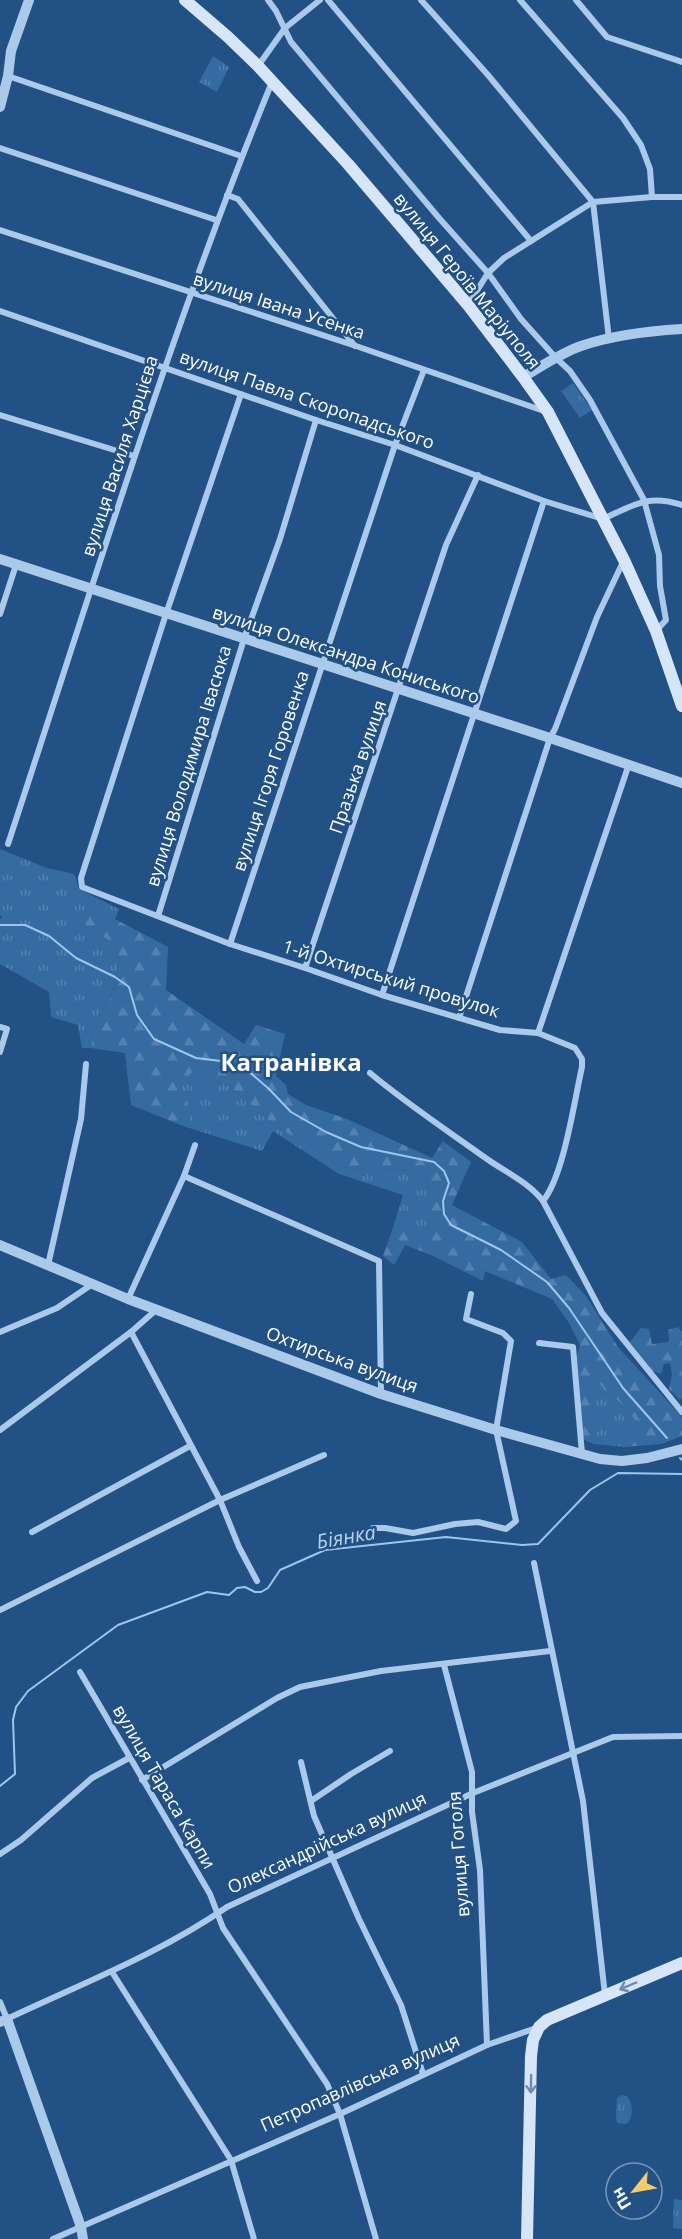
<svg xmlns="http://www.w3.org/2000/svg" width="682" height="2239" font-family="'Open Sans',sans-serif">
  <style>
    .grass { fill: url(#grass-tufts) }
    .forest { fill: url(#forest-firs) }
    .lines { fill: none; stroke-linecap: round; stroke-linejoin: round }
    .stream { stroke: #9fc5ea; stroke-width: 2 }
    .minor { stroke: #abc9e9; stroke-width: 6 }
    .tertiary { stroke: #abc9e9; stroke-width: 10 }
    .secondary { stroke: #d6e5f7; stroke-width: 12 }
    .oneway { stroke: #6a8cb3 }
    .labels { text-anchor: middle; stroke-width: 5; stroke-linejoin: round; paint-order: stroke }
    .street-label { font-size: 18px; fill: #fff; stroke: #225185 }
    .water-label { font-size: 20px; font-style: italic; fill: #b7d3f0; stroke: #225185 }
    .district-label { font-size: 24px; font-weight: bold; fill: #fff; stroke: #225185 }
  </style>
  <defs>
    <pattern id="grass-tufts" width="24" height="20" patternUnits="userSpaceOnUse" patternTransform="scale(1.5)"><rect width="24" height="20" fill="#366ba2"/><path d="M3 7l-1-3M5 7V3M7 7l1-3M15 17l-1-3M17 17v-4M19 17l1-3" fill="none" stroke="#5481b0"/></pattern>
    <pattern id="forest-firs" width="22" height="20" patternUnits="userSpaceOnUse" patternTransform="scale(1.5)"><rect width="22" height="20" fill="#366ba2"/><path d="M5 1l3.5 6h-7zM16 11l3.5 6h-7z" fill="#5481b0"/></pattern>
  </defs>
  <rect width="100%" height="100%" fill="#225185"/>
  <g class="grass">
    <path d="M213 56 229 67 217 92 199 82Z"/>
    <path d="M573 383 592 410 580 418 561 391Z"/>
    <path d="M0 849 47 868 74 874 79 889 119 909 115 919 80 912 84 925 115 944 120 960 109 1002 94 1022 91 1048H82L78 1025 51 1017 49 992 0 964V919L2 917 0 915Z"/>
    <path d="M191 1073 229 1086 272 1123 297 1139 319 1149 340 1167 370 1170 418 1169 427 1179 435 1216 422 1237 404 1227 393 1228 403 1195 339 1174 273 1131 262 1151 183 1126 189 1119 177 1093Z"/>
    <path d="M599 1381 606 1393 620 1402 635 1420 625 1447 593 1444 583 1439 591 1438 589 1395Z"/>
    <path d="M622 2095 627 2096C633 2103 634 2119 626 2124L618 2123 616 2120 617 2098Z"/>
    <path d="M674 2199 682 2200V2229L673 2228Z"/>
  </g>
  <g class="forest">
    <path d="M79 911 115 919 168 947 166 990 244 1044 256 1025 285 1034 276 1076 286 1085 288 1094 306 1105 347 1119 432 1158 443 1141 471 1162 452 1205 522 1242 551 1279 566 1275 586 1296 618 1347 682 1417V1436L661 1444 625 1447 635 1420 620 1402 606 1393 599 1382 595 1394 589 1395 600 1429 590 1439H583L577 1356 580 1345 570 1324 552 1299 485 1271 483 1281 433 1256 405 1245 394 1265 383 1256 393 1228 404 1227 422 1237 435 1216 420 1204 429 1188 427 1179 418 1169 370 1170 340 1167 319 1149 297 1139 272 1123 229 1086 191 1073 178 1093 187 1097 189 1119 183 1126 131 1105 125 1053 91 1048 94 1022 109 1002 120 960 115 944 84 925Z"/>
    <path d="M678 1327 682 1332V1398L680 1400 669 1389 672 1374 670 1363 664 1364 661 1374 653 1371 630 1342 641 1328 649 1329 652 1344 669 1342 668 1330Z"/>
  </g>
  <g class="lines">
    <g class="stream">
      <path d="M0 925H25L49 936 76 958 115 977 129 987 137 1015 154 1039 196 1058 221 1061 247 1070 269 1089 291 1112 326 1132 361 1147 434 1162 444 1171 449 1183 443 1201 444 1214 451 1225 501 1250 547 1282 569 1308 623 1388 667 1438"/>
      <path d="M680 1458 682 1460"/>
      <path d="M0 1786 15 1774 13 1720 16 1707 28 1691 118 1625 207 1592 229 1595 237 1588 245 1587 255 1592H261L268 1588 280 1570 325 1550 446 1537 522 1545 538 1544 590 1490 618 1473 682 1474"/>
    </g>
    <g class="minor">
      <path d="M268 0 276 11 291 42 439 218 488 273 521 319 556 358 570 371 590 400 644 500 659 555 660 586 666 620 656 631"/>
      <path d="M328 0 531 241"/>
      <path d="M421 0 488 75 593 202 609 339"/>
      <path d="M520 0 623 118 641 145 650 169 652 197"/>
      <path d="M576 0 607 37 682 62"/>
      <path d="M258 66 285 28 320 0"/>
      <path d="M8 76 241 156"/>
      <path d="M0 148 216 220"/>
      <path d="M227 195 238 199 355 346"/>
      <path d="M0 230 356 346 544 411"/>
      <path d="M468 305 488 273 504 258 593 202 652 197H682"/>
      <path d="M0 311 316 420 395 445 544 501 603 519C634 505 647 494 682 505"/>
      <path d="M241 394 166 614 81 878 82 887 230 944 305 968 382 995 500 1030 538 1033 575 1048 582 1059V1067C574 1102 564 1175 543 1201"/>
      <path d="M0 415 134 456"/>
      <path d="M0 614 16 565"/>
      <path d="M8 844C92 589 170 331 272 82"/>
      <path d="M158 916 244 639 280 539 316 420"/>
      <path d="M230 944 395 445 424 370"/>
      <path d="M305 968 446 545 478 475"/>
      <path d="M382 995 544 501"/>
      <path d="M459 1018 550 738 555 729 597 617 623 562"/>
      <path d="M0 1027 7 1029 0 1052"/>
      <path d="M538 1033 629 764"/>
      <path d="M370 1073C407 1104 448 1131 487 1159 507 1173 528 1182 543 1201L602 1313 682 1412"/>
      <path d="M184 1176 379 1261 381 1394"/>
      <path d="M48 1265 81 1119 86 1064"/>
      <path d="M128 1299 184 1176 195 1145"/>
      <path d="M0 1332 57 1308 94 1283"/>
      <path d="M131 1332 220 1500 239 1547 257 1581"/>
      <path d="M539 1343 573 1347 582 1454"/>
      <path d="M0 1430 131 1332 156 1310"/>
      <path d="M373 1528H385L413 1533 455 1524 478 1522 506 1529 516 1521 496 1430 511 1341 503 1333 466 1319 471 1294"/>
      <path d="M32 1532 190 1446"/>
      <path d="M534 1563 583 1801 605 1995"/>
      <path d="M0 1610 220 1500 324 1455"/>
      <path d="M444 1665 472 1772V1812L480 1870 487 2045"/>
      <path d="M80 1672 210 1894 223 1928 327 2084 340 2114 376 2239"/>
      <path d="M301 1762 314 1816 359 1919 401 2005 423 2074"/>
      <path d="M142 1780 277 1698 300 1687 381 1671 550 1651"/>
      <path d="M311 1801 351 1774 390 1751"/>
      <path d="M0 1854 21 1840 92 1778 129 1758"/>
      <path d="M112 1972 231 2160 254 2239"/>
      <path d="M0 2002 7 2019C81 1984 159 1954 227 1907L473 1793 613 1737 682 1736"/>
      <path d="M53 2239 340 2114 487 2045 539 2027"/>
    </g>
    <g class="tertiary">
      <path d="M0 107 8 76 11 51 29 0"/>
      <path d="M523 377C542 366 561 353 581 346 613 335 649 331 682 329"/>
      <path d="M0 559 550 738 682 783"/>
      <path d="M0 1245 128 1299 381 1394 496 1430 600 1459 622 1461 647 1458 682 1449"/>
      <path d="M0 2022 7 2019 81 2227 83 2239"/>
    </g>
    <g class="secondary">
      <path d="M185 0 228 37 258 66 348 164 468 305 523 377 548 412 624 560 656 631 682 706"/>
      <path d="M527 2239 531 2056 533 2040 539 2027 547 2020 682 1963"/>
    </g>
  </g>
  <defs><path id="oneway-shaft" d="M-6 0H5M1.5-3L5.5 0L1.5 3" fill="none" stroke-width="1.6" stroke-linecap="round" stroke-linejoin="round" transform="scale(1.5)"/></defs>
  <g class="oneway">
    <use href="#oneway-shaft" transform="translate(628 1986) rotate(157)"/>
    <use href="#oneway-shaft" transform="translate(531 2084) rotate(91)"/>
  </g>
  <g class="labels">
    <g class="street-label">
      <text transform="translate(467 281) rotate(51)" y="6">вулиця Героїв Маріуполя</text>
      <text transform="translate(279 306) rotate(18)" y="6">вулиця Івана Усенка</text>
      <text transform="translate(307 400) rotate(19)" y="6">вулиця Павла Скоропадського</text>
      <text transform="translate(120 456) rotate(-72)" y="6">вулиця Василя Харцієва</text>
      <text transform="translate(346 655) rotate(18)" y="6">вулиця Олександра Кониського</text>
      <text transform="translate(189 766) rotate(-73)" y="6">вулиця Володимира Івасюка</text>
      <text transform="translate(358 767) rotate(-71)" y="6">Празька вулиця</text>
      <text transform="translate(271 771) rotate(-72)" y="6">вулиця Ігоря Горовенка</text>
      <text transform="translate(391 979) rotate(17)" y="6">1-й Охтирський провулок</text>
      <text transform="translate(342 1360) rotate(20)" y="6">Охтирська вулиця</text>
      <text transform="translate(164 1787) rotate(60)" y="6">вулиця Тараса Карпи</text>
      <text transform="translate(327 1843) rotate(-25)" y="6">Олександрійська вулиця</text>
      <text transform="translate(459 1854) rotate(-94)" y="6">вулиця Гоголя</text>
      <text transform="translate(360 2083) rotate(-24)" y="6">Петропавлівська вулиця</text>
    </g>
    <g class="water-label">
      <text transform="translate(346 1537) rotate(-10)" y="7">Біянка</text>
    </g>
    <g class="district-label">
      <text x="291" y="1071">Катранівка</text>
    </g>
  </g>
  <g transform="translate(634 2191) rotate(239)"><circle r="28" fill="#225185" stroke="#7a97b6" stroke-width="1.5"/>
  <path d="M0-4.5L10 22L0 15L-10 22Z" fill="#f5c96d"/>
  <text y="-9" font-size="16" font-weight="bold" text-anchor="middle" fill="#ffffff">Пн</text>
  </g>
</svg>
